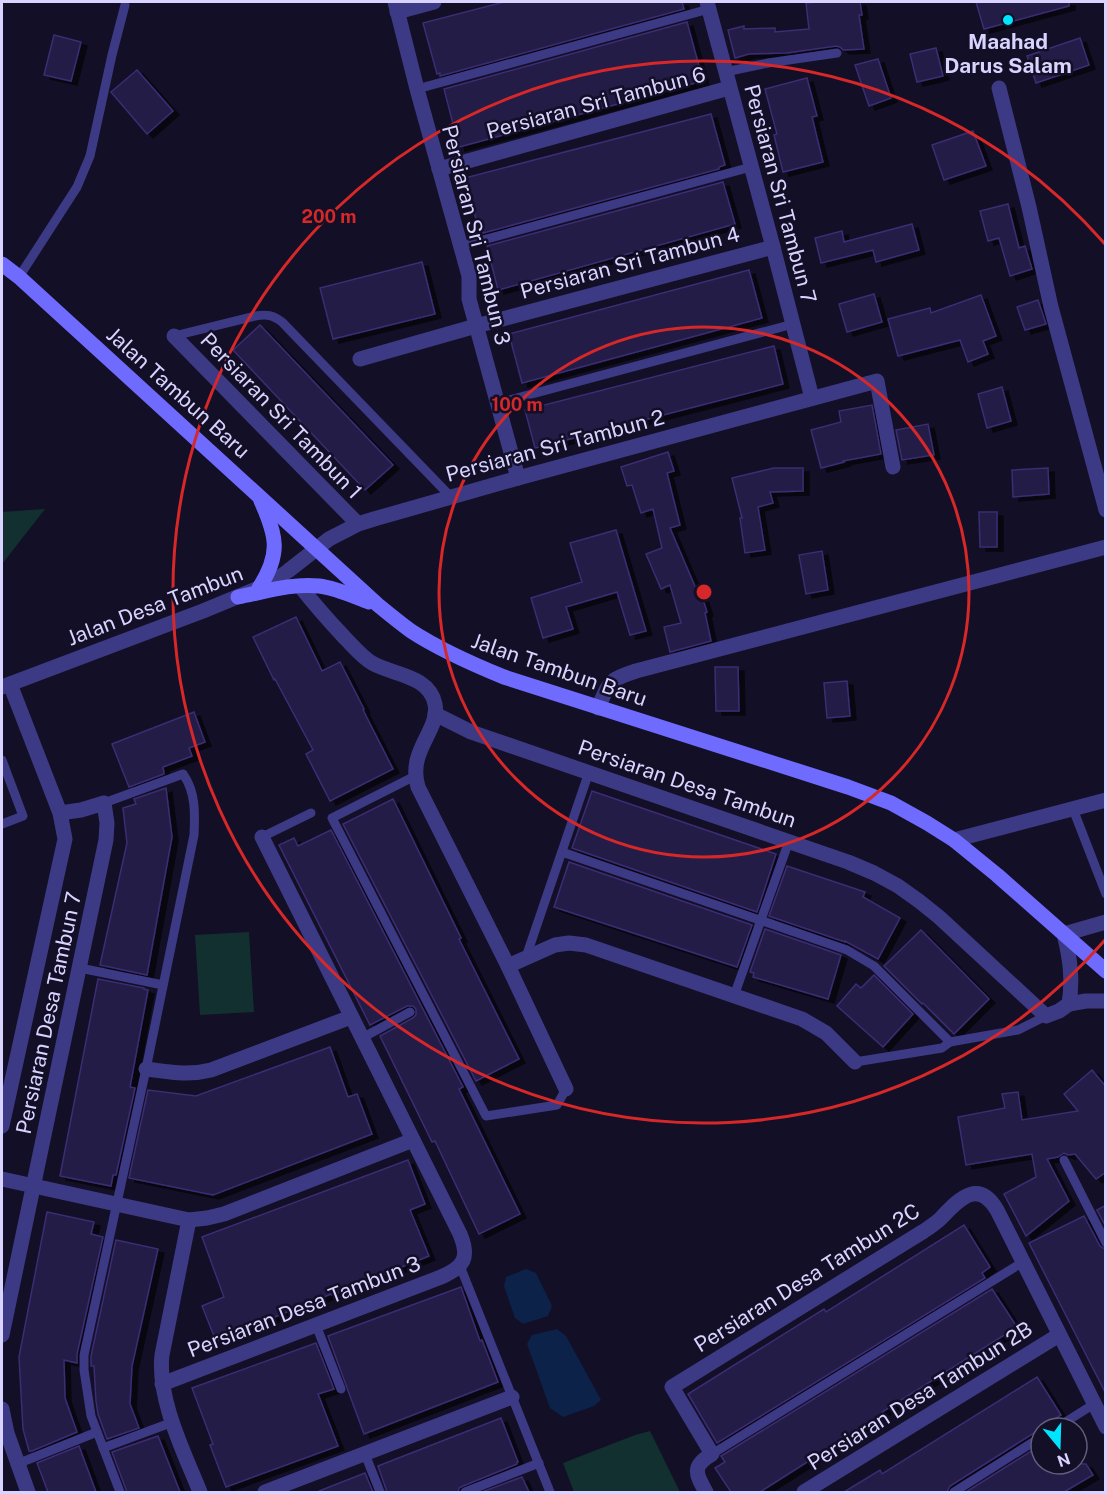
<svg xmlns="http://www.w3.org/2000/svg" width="1107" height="1494" font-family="'Public Sans',sans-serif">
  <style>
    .green { fill: #12302f }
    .water { fill: #0c2248 }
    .building { fill: #241b47; stroke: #3b2d73; stroke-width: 1.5; filter: url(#shadow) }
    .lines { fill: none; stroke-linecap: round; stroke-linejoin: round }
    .service { stroke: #3d3a85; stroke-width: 9 }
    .minor { stroke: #3d3a85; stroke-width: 15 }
    .secondary { stroke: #6f6bff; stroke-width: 15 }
    .ring { fill: none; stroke: #d62828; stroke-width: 3 }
    .poi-dot { fill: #00e5ff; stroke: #130f26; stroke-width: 2 }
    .labels { text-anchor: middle; stroke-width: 5; stroke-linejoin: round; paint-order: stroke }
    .poi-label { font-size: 21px; font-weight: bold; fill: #d9d4ff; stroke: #130f26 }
    .street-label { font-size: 21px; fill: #d9d4ff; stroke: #130f26 }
    .centre { fill: #d62828; stroke: #130f26; stroke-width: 3 }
    .ring-label { font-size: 18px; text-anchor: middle; font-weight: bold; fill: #d62828; stroke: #130f26; stroke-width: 5; stroke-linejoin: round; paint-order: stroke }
  </style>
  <defs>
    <filter id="shadow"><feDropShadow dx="6" dy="4" stdDeviation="0" flood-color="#0009"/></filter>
  </defs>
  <rect width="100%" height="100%" fill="#130f26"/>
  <g class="green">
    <path d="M45 509 2 564V512Z"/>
    <path d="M249 932 254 1012 200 1015 195 935Z"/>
    <path d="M650 1431 680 1492H574L563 1463 635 1435Z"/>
  </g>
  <g class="water">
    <path d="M526 1269 536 1273 552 1306 548 1316 523 1324 515 1318 504 1286 506 1277Z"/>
    <path d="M557 1329 566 1336 601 1400 594 1406 563 1417 550 1408 527 1344 532 1335Z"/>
  </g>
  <g class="building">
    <path d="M504 2H682L684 9 440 76V73L437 74 423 23Z"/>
    <path d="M817 2H860L862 15H859L864 49 843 50 840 47 836 46 787 53 749 54 735 58 728 30 744 26V29L775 28V32L809 29 806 3Z"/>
    <path d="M976 2H1069V6L984 29Z"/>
    <path d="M687 22 703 81 459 147 444 89Z"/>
    <path d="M54 35 81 42 71 81 44 75Z"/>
    <path d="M1080 38 1089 65 1036 83 1027 56Z"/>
    <path d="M936 48 943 76 917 82 910 54Z"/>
    <path d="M878 59 891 98 869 106 855 65Z"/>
    <path d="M137 70 173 111 147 134 111 92Z"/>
    <path d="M807 78 817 116 812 117 823 162 783 172 774 135 777 134 765 89Z"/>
    <path d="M711 114 725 165 719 167V169L483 233 482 229 479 230 465 178Z"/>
    <path d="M973 131 986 166 944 180 932 145Z"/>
    <path d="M723 182 735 224 498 290 487 246Z"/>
    <path d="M1008 204 1019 248 1025 246 1032 269 1010 276 999 238 988 241 980 211Z"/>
    <path d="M912 224 919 250 876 262 873 250 821 263 815 238 842 231 844 242Z"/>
    <path d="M422 262 435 314 333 339 320 288Z"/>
    <path d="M749 270 762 318 522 383 509 334Z"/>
    <path d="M874 294 882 322 847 332 839 304Z"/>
    <path d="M981 295 996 336 983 341 988 354 968 362 960 340 898 356 888 319 930 308 931 313Z"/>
    <path d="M1038 300 1046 324 1025 330 1017 307Z"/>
    <path d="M260 325 393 465 365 490 233 350Z"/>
    <path d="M774 346 783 384 535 448 525 410Z"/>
    <path d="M1002 387 1011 421 987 428 978 394Z"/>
    <path d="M872 405 881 454 843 461 844 462 821 468 811 430 841 422 839 411Z"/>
    <path d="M928 424 934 455 902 460 896 430Z"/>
    <path d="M668 452 674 471 667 473 680 525 670 528 697 591 700 590 707 612 705 613 711 641 670 652 664 627 681 623 670 585 661 589 646 554 662 548 653 509 641 513 632 485 627 486 621 467Z"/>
    <path d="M774 468H803V491L770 492 773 503 758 507 765 550 745 553 740 518H742L732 478Z"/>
    <path d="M1048 468 1049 494 1013 497 1012 470Z"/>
    <path d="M979 512H997V547H980Z"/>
    <path d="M616 530 646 631 630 635 617 592 566 607 573 629 543 638 531 598 582 582 570 543Z"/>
    <path d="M822 551 828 590 806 594 799 555Z"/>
    <path d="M296 617 322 671 340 662 364 709 363 710 393 769 330 801 306 754 313 750 275 679 274 680 253 637Z"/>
    <path d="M715 667H738L739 711H716Z"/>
    <path d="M847 681 850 716 827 718 824 683Z"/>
    <path d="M194 712 205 742 189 748 192 756 163 767 164 774 129 787 112 744Z"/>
    <path d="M166 788 172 837 147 975 100 965 127 843 123 808 136 804 134 799Z"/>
    <path d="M592 791 776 854 757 912 572 848Z"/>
    <path d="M393 799 461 938 459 939 519 1059 476 1081 343 824Z"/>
    <path d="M331 830 463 1087 459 1089 520 1214 479 1234 435 1141 432 1142 380 1036 413 1018 416 1015V1009L413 1006H407L370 1025 279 845 294 838 298 846Z"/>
    <path d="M569 862 752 925 737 967 554 907Z"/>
    <path d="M787 866 865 892 863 897 900 918 878 959 845 941V942L769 916Z"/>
    <path d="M765 929 841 955 828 999 753 977 754 973 750 972Z"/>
    <path d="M921 930 989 999 954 1034 923 1003 922 1004 884 966Z"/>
    <path d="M874 975 913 1014 883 1047 837 1006 856 984 861 988Z"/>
    <path d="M98 979 144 988V989L148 990 130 1087 135 1088 116 1175H113L111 1186 60 1176Z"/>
    <path d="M330 1047 348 1097 357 1094 372 1134 213 1195 129 1178 148 1090 196 1096Z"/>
    <path d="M1092 1070 1106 1087V1172L1096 1179 1075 1154 1068 1155 1064 1153 1058 1157 1047 1159 1069 1201 1026 1236 1004 1194 1036 1177 1032 1154 966 1165 958 1117 1005 1108 1002 1094 1018 1092 1022 1120 1078 1111 1064 1094Z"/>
    <path d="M408 1160 425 1204 410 1210 429 1256 332 1295 331 1294 216 1341 202 1306 224 1297 202 1237Z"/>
    <path d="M1106 1205V1227L1097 1210Z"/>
    <path d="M47 1212 94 1222 91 1234 103 1237 77 1354V1363L64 1360 65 1398 77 1432 32 1451H29L23 1429 19 1357Z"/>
    <path d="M1084 1216 1100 1246 1106 1250V1394L1029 1243Z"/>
    <path d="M964 1225 990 1267 982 1273 985 1278 717 1443 688 1394 824 1309 826 1312Z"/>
    <path d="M116 1240 158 1249 132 1366 130 1404 139 1428 107 1439 98 1414 96 1401 94 1366H91V1356Z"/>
    <path d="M461 1287 480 1341 482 1340 498 1382 364 1434 328 1336Z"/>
    <path d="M992 1289 1017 1327 882 1412 883 1414 760 1492H731L715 1468 725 1462 721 1456Z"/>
    <path d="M316 1343 334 1389 318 1394 338 1446 226 1487 210 1445 213 1444 192 1388Z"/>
    <path d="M1037 1377 1061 1415 1041 1427V1430L1037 1431 950 1486 947 1492H844L880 1470 882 1474Z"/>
    <path d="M501 1418 518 1462H517V1464L463 1486 459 1488 458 1492H387L378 1466Z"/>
    <path d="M158 1436 180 1492H127L112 1452Z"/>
    <path d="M1041 1445V1464H1086L1093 1475 1064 1492H966Z"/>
    <path d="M79 1446 96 1492H48L37 1463Z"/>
    <path d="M365 1473 373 1492H319V1491Z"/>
    <path d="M522 1477 529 1492H482Z"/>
  </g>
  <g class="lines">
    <g class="service">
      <path d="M725 72 768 63 837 53"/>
      <path d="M417 89 709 9"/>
      <path d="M461 246 751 167"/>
      <path d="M19 277 77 187 90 156 112 55 125 5"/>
      <path d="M174 336 255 316C267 314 273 315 282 322L451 497"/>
      <path d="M498 403 793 324"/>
      <path d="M2 760 23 816 2 824"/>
      <path d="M415 776 332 818 486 1116 557 1105 566 1089"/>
      <path d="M104 803 183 774C196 792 195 814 194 835L146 1069 84 1355V1370L91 1416 120 1492"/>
      <path d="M1073 809 1106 894"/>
      <path d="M262 837 311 813"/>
      <path d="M562 852 847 950 874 966 950 1042"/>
      <path d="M526 957 589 772"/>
      <path d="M80 968 163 985"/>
      <path d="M734 996 789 841"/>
      <path d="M362 1038 410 1012"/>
      <path d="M855 1062 942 1048 950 1042 1018 1030 1046 1016"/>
      <path d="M1064 1160 1106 1243"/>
      <path d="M460 1266 550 1492"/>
      <path d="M316 1325 341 1389"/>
      <path d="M1056 1428 1094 1404"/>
      <path d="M103 1448 173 1422"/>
      <path d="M365 1454 380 1492"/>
      <path d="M712 1454 1023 1262"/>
      <path d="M17 1464 97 1432"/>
      <path d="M465 1492 539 1463"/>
      <path d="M954 1492 1041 1437"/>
    </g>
    <g class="minor">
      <path d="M395 2 417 89 469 276V299L518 478"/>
      <path d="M707 2 773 247 812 398"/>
      <path d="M397 12 434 2"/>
      <path d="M999 88 1029 207 1051 307 1106 510"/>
      <path d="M439 169 729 88"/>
      <path d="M174 336 358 524"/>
      <path d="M360 359 476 326 773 247"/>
      <path d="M300 586C314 604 329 621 345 638 354 647 361 656 372 663 393 675 429 675 435 704 440 731 407 750 418 787L508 966 566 1089"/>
      <path d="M2 687 203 611 259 588 274 581 288 571 329 539 358 524 374 519 518 478 877 381 893 467"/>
      <path d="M598 708C610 681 608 680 636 671L1106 547"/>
      <path d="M435 714 471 732 848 862 874 873 898 886 919 901 939 917 1046 1016 1059 1011 1069 1004 1086 1001H1106"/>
      <path d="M954 840 1106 800"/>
      <path d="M508 966 555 945 569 943 586 945 802 1019 826 1033 855 1062"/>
      <path d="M1069 1004C1073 979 1070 958 1064 934L1106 922"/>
      <path d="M146 1069C170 1072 187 1076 211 1070L351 1017"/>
      <path d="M2 1126 65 839 60 813 10 684"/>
      <path d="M2 1179 189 1220 207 1218 224 1214 413 1140"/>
      <path d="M189 1220 162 1355C157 1399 184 1452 200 1492"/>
      <path d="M2 1335 106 840 107 823 104 803 81 810 60 813"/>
      <path d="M162 1384 441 1277C464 1267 470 1258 460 1234L262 837"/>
      <path d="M2 1409 7 1433 28 1492"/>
      <path d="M265 1492 512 1397"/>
      <path d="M706 1492C695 1473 692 1466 712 1454L672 1387 924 1231C931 1226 938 1222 943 1216 961 1197 979 1180 997 1210L1106 1427"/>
      <path d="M804 1492 1059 1335"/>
    </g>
    <g class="secondary">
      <path d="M2 264 19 277 378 605C389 614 400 623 411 631 440 650 472 664 504 677L848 787 891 803 927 823 954 840 997 875 1106 971"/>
      <path d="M259 588C281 554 277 536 261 501"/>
      <path d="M238 597C264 592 292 583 319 586 336 588 353 596 369 602"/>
    </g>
  </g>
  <g class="ring">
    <circle cx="704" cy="592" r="265"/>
    <path d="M1105 940A531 531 0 1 1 1105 244"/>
  </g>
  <circle class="poi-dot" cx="1008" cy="20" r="6"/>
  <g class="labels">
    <g class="poi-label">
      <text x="1008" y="49">Maahad<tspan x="1008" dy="24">Darus Salam</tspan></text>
    </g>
    <g class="street-label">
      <text transform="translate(596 103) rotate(-15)" y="7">Persiaran Sri Tambun 6</text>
      <text transform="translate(780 194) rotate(75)" y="7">Persiaran Sri Tambun 7</text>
      <text transform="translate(476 235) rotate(76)" y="7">Persiaran Sri Tambun 3</text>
      <text transform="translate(630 263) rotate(-15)" y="7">Persiaran Sri Tambun 4</text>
      <text transform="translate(178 393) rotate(42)" y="7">Jalan Tambun Baru</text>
      <text transform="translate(281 416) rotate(46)" y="7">Persiaran Sri Tambun 1</text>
      <text transform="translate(555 446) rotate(-15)" y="7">Persiaran Sri Tambun 2</text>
      <text transform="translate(155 606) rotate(-21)" y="7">Jalan Desa Tambun</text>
      <text transform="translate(559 670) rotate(19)" y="7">Jalan Tambun Baru</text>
      <text transform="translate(687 784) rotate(19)" y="7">Persiaran Desa Tambun</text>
      <text transform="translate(49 1013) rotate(-78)" y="7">Persiaran Desa Tambun 7</text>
      <text transform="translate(807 1278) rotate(-32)" y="7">Persiaran Desa Tambun 2C</text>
      <text transform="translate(304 1307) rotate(-21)" y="7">Persiaran Desa Tambun 3</text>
      <text transform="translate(920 1396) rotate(-32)" y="7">Persiaran Desa Tambun 2B</text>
    </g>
  </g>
  <circle cx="704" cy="592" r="9" class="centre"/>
  <g class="ring-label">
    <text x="329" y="223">200 m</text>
    <text x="517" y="411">100 m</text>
  </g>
  <rect width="1107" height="1494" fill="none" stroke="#d9d4ff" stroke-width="6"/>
  <g transform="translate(1059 1446) rotate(161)"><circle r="28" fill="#130f26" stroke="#625e7d" stroke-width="1.5"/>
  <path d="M0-4.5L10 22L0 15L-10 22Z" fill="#00e5ff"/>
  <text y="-9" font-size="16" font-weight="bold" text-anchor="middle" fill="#d9d4ff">N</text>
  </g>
</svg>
